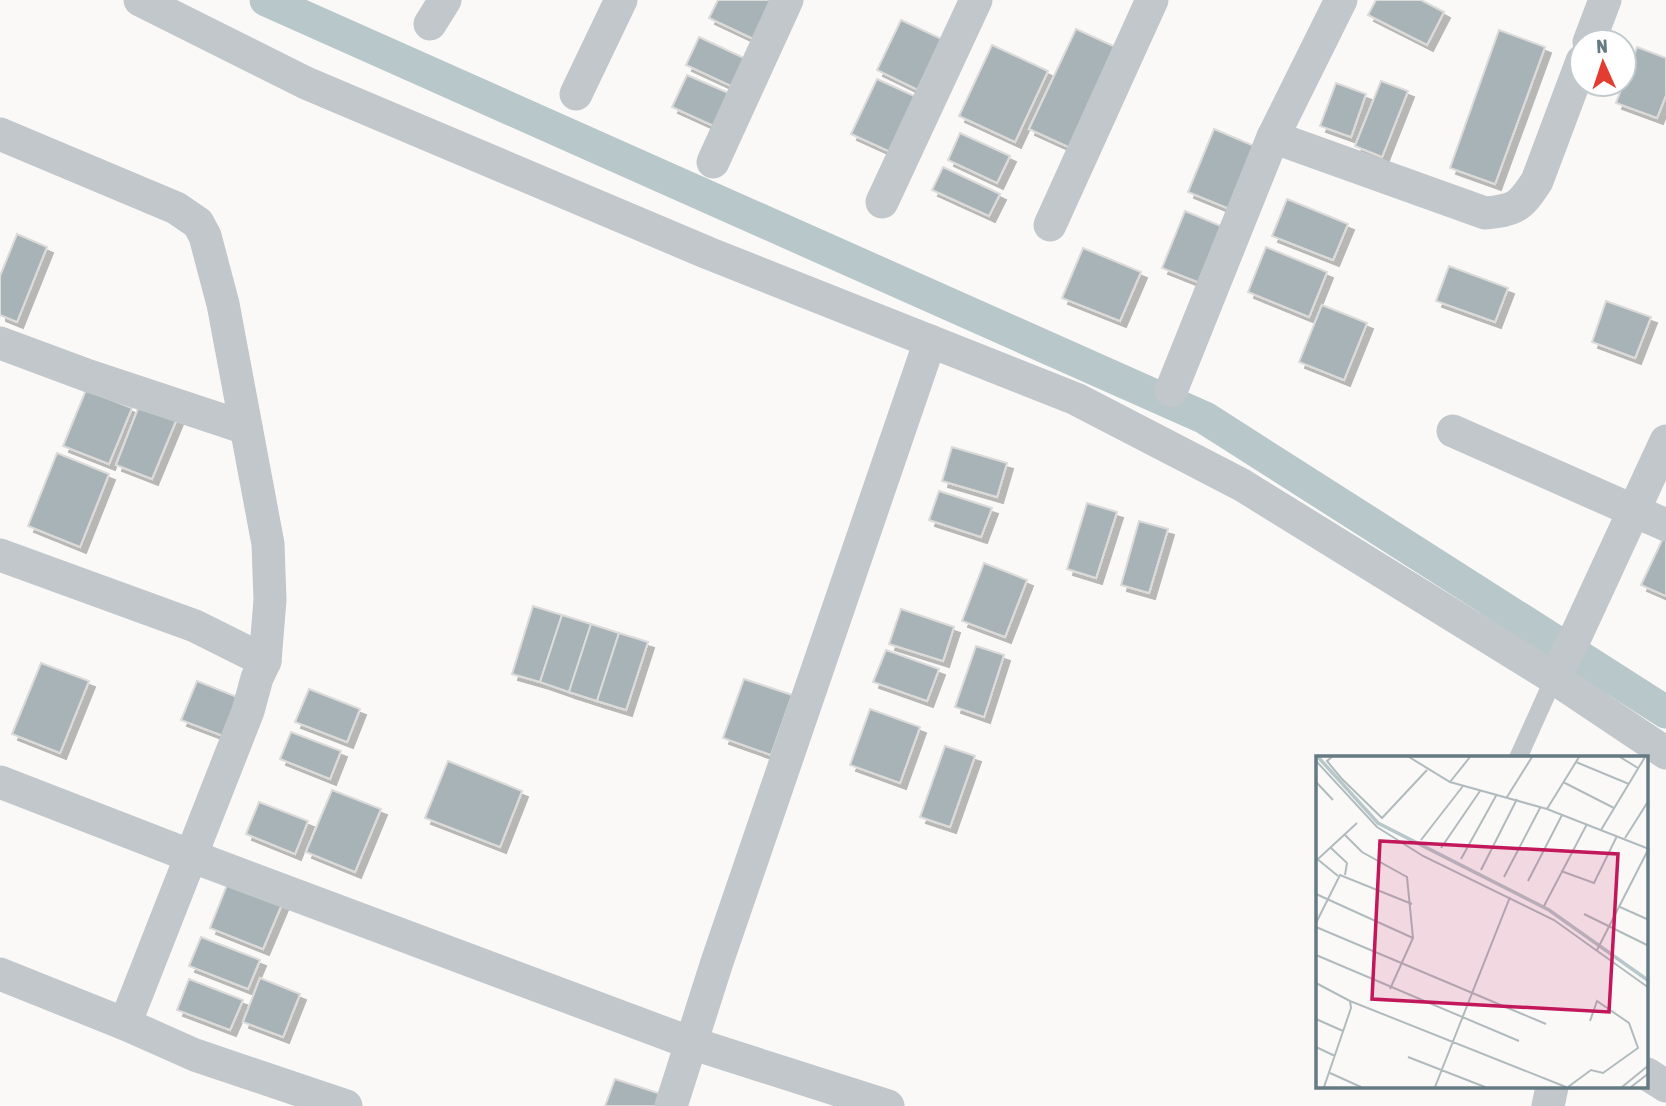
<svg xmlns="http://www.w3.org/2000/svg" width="1666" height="1106" font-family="'Asap Condensed',sans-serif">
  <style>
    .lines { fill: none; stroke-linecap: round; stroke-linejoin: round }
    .canal { stroke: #b8c7c9; stroke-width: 33 }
    .building { fill: #a8b3b7; stroke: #dcdbda; stroke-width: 2; filter: url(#shadow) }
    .service { stroke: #c1c7ca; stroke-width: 18 }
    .minor { stroke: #c1c7ca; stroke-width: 33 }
    .inset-river { fill: none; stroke: #b8c7c9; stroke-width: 3.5 }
    .inset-road { fill: none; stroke: #b1bbbe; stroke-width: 2 }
    .view { fill: #c2185b; fill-opacity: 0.15; stroke: #c2185b; stroke-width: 3.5 }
    .inset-edge { fill: none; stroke: #657a82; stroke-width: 3.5 }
  </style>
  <defs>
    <filter id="shadow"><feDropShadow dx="6" dy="6" stdDeviation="0" flood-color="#0004"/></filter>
  </defs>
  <rect width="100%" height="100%" fill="#faf9f8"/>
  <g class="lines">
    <path class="canal" d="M266 0 1205 418 1666 712"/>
  </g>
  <g class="building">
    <path d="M718 0H774L762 43 709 18Z"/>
    <path d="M1376 0H1421L1444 12 1427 45 1368 15Z"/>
    <path d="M901 20 948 42 924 93 877 70Z"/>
    <path d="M1076 29 1122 50 1075 150 1029 129Z"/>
    <path d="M1499 30 1545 47 1495 184 1450 168Z"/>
    <path d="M699 37 744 58 731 86 686 65Z"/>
    <path d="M992 45 1048 71 1015 142 959 116Z"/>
    <path d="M1637 47 1666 58V95L1657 118 1616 103Z"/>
    <path d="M687 75 733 95 718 128 672 107Z"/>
    <path d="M877 79 923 100 897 155 851 134Z"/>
    <path d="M1381 81 1408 91 1382 157 1355 146Z"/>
    <path d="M1336 83 1366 94 1351 137 1320 126Z"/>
    <path d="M1214 129 1259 148 1232 210 1188 192Z"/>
    <path d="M960 133 1010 156 997 183 948 160Z"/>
    <path d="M943 167 1000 194 989 216 932 190Z"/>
    <path d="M1287 199 1348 224 1333 260 1272 236Z"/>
    <path d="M1185 211 1228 229 1205 285 1162 268Z"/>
    <path d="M17 234 47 247 17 322 0 315V276Z"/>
    <path d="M1266 247 1327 272 1309 317 1248 292Z"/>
    <path d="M1083 248 1141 272 1120 321 1062 298Z"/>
    <path d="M1449 266 1508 288 1495 322 1436 301Z"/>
    <path d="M1606 301 1651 317 1635 358 1592 342Z"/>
    <path d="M1322 305 1367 323 1344 380 1299 362Z"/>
    <path d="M86 390 132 408 109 464 63 446Z"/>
    <path d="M141 401 178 416 152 479 116 465Z"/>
    <path d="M952 447 1007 463 997 497 942 481Z"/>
    <path d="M57 453 109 474 80 547 28 526Z"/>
    <path d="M939 491 992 508 981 537 929 520Z"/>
    <path d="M1087 503 1117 512 1096 578 1067 569Z"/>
    <path d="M1139 521 1168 529 1149 593 1121 585Z"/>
    <path d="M1666 532V596L1641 585Z"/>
    <path d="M984 563 1027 580 1005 637 962 621Z"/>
    <path d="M533 606 562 615 540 682 512 674Z"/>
    <path d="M901 609 954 627 943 661 889 644Z"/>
    <path d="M562 615 591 624 569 692 540 682Z"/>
    <path d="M591 624 619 633 597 701 569 692Z"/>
    <path d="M619 633 648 642 626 710 597 701Z"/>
    <path d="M976 646 1004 655 984 717 955 707Z"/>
    <path d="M886 650 939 669 927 701 873 682Z"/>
    <path d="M41 663 89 681 60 753 12 734Z"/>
    <path d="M744 679 792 695 771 755 723 738Z"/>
    <path d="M197 681 247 701 231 739 181 720Z"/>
    <path d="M309 689 360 709 347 742 295 722Z"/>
    <path d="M870 709 920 727 900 783 850 765Z"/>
    <path d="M291 732 341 751 330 779 280 759Z"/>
    <path d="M945 746 975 756 950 827 920 817Z"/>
    <path d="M448 761 522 791 500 847 425 818Z"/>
    <path d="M332 790 381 809 355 872 306 852Z"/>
    <path d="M259 802 308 821 295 854 246 834Z"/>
    <path d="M231 875 285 897 263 949 210 928Z"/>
    <path d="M201 937 260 960 248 989 189 966Z"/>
    <path d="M260 978 300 994 283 1037 243 1022Z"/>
    <path d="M189 979 243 1000 230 1030 177 1010Z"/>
    <path d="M615 1079 664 1095 660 1106H605Z"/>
  </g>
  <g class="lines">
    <path class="service" d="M1518 758 1554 678"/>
    <g class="minor">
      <path d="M140 0 306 83 708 253 1076 399 1242 485 1554 678 1666 753"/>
      <path d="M430 24 445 0"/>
      <path d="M1589 42 1605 0"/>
      <path d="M576 94 621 0"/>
      <path d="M0 134 176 208 198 223 205 236 223 304 268 544 270 600 265 661 257 678 248 711 125 1024"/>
      <path d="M1273 137 1485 213C1516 210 1520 207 1537 181L1582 61"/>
      <path d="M713 162 787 0"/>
      <path d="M882 202 976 0"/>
      <path d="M1050 225 1152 0"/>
      <path d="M0 343 89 376 246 428"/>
      <path d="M1171 391 1273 137 1341 0"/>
      <path d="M1453 431 1666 525"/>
      <path d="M0 555 195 626 265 661"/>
      <path d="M1554 678 1573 642 1666 441"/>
      <path d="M0 782 191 856 691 1043 888 1106"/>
      <path d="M0 974 125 1024 195 1055 346 1106"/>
      <path d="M1647 1074 1666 1086"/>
      <path d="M671 1106 717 962 930 341"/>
      <path d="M1548 1106 1552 1087"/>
    </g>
  </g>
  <g transform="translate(1316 756)">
    <rect width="332" height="332" fill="#faf9f8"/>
    <path class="inset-river" d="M2 1 62 67 233 154 333 225"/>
    <path class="inset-road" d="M16 1 11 5 25 22 66 62 111 14M93 1 134 26 231 53 333 93M304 1 322 12M0 5 61 71 107 100 238 164 333 232M260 6 313 28M0 26 17 44M134 26 154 1M247 26 298 52M191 41 216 1M231 53 263 1M285 74 329 1M29 79 46 96 91 121 97 182 74 233M309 82 333 44M105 84 147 30M14 91 31 107 29 119M125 92 164 35M0 102 22 120M2 103 41 67M145 103 181 38M165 114 201 43M245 115 278 127 301 80M188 121 224 52M212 125 246 59M0 138 97 182M228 150 271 68M304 151 333 164M268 158 333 190M0 167 24 119 96 148M0 171 230 268M281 194 333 92M0 199 203 285M0 227 34 245 35 252 8 331M34 245 250 331M0 263 27 275M0 291 19 300M92 301 169 331M14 317 45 331M119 331 194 141M252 331 275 314 287 317 322 292 313 267 281 245 274 265M306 331 333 309M315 331 333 317"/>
    <path class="view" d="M64 85 302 98 293 256 56 243Z"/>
    <rect width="332" height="332" class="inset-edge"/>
  </g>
  <g transform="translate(1603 63) rotate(357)"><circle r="33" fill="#ffffff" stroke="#c1cacd" stroke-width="2"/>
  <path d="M0-5L12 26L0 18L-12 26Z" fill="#e23d30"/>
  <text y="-10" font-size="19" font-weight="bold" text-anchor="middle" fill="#657a82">N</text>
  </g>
</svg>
